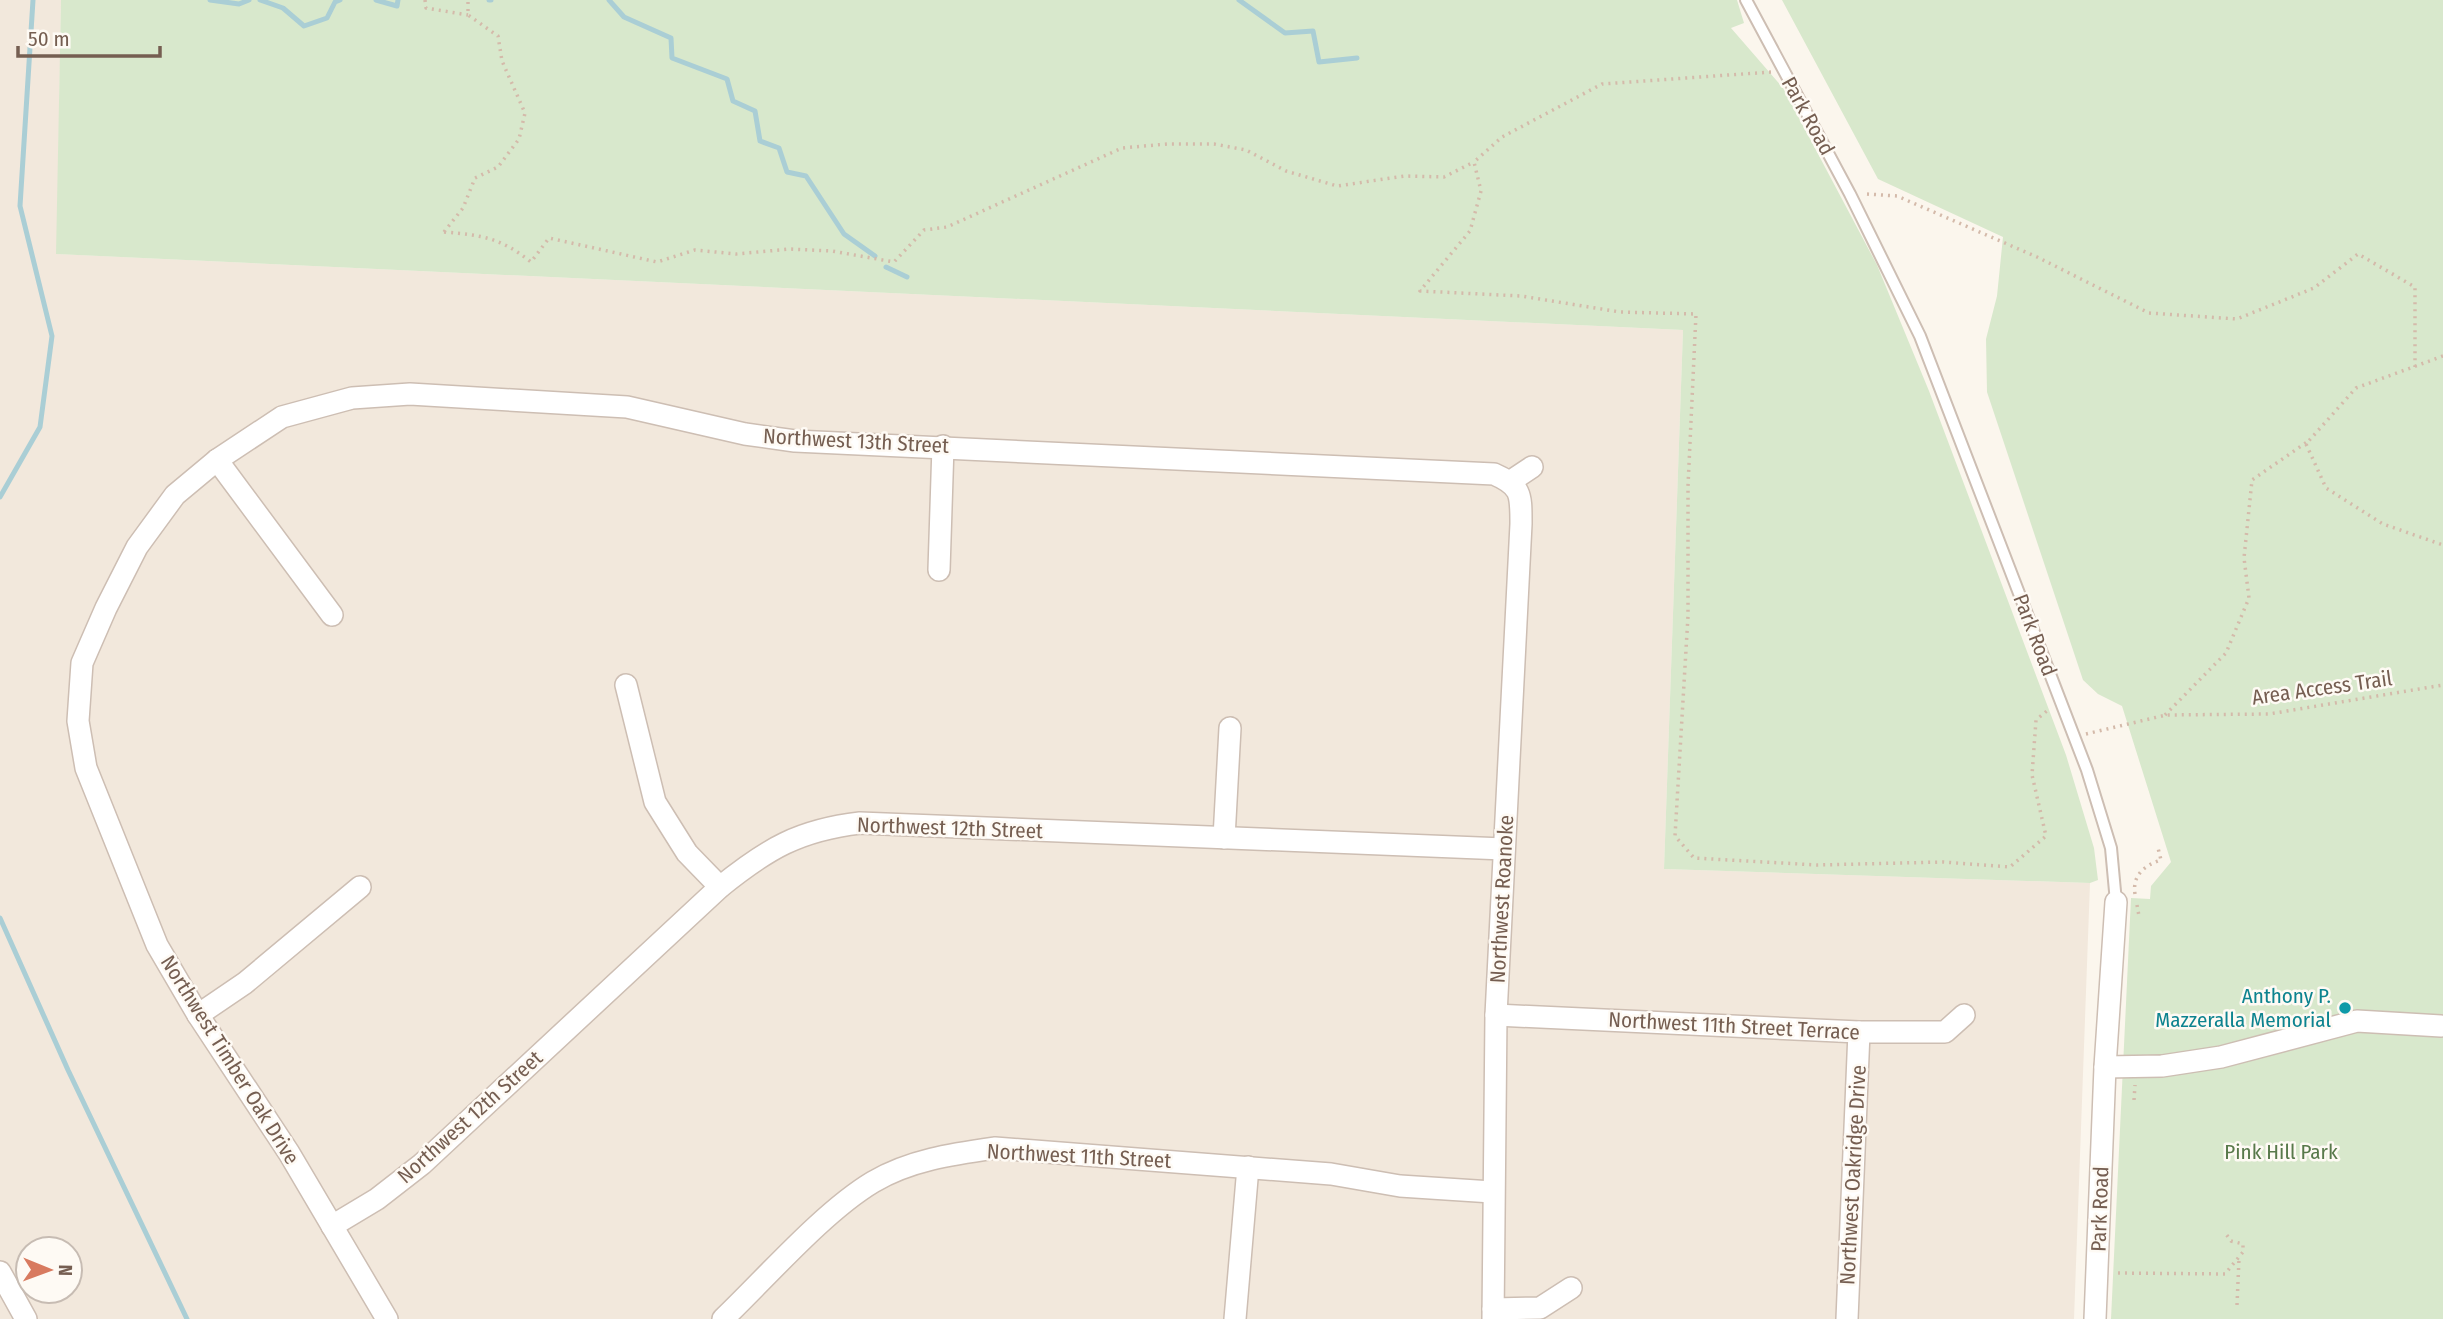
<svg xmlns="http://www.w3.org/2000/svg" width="2443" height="1319" font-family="'Fira Sans Condensed',sans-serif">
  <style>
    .residential { fill: #f2e8dc; fill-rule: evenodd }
    .green { fill: #d8e8cc }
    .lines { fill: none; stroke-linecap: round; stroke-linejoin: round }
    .stream { stroke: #aaced5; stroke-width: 5 }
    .service-casing { stroke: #cdbeb3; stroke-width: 14 }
    .minor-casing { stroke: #cdbeb3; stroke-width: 24 }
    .path { stroke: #d4baaa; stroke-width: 3.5; stroke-dasharray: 2 5; stroke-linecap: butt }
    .service { stroke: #fff; stroke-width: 10 }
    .minor { stroke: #fff; stroke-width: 21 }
    .culture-dot { fill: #0f9aa8; stroke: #fefaf4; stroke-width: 2.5 }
    .labels { text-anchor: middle; stroke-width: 5; stroke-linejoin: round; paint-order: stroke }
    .street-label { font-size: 21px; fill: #755e51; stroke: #fefaf4 }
    .culture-label { font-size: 21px; fill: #0d838f; stroke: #fefaf4; text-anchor: end }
    .park-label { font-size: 21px; fill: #58794a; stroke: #fefaf4 }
  </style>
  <rect width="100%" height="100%" fill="#fbf6ed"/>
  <path class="residential" d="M0 0H61L57 254 1683 330 1664 869 2090 883 2074 1319H0ZM28 1249H70V1291H28Z"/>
  <g class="green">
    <path d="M61 0H1737L1744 23 1731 28 1783 88 1877 265 1929 391 2066 755 2094 848 2098 880 2090 883 1664 869 1683 330 56 254Z"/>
    <path d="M1782 0H2443V1319H2111L2131 898 2150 899 2151 886 2171 862 2122 706 2098 694 2083 680 1987 392 1986 339 1997 296 2003 237 1878 179Z"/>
  </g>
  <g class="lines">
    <g class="stream">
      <path d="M210 0 239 4 249 0"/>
      <path d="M260 0 283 8 304 26 327 18 335 2 340 0"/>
      <path d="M376 0 397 6 398 0"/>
      <path d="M489 0H491"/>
      <path d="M609 0 624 17 671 38 672 58 727 79 733 101 755 111 760 141 779 148 787 172 806 176 844 234 875 256"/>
      <path d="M1239 0 1285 33 1313 31 1319 62 1357 58"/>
      <path d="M886 267 907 277"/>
      <path d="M0 497 40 427 52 336 20 206 33 0"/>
      <path d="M0 918 68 1070 187 1319"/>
    </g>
    <g class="service-casing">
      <path id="service" d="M1746 0 1850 194 1920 336 2087 770 2111 848 2116 902"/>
    </g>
    <g class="minor-casing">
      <g id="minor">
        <path d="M217 460 332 615"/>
        <path d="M1511 481 1532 467"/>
        <path d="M939 570 943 446"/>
        <path d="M626 685 655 802 687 853 720 887"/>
        <path d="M1224 838 1230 728"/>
        <path d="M198 1015 245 983 360 887"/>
        <path d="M1496 1015 1859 1032H1945L1964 1015"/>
        <path d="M2105 1067 2162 1066 2221 1057 2357 1021 2441 1026"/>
        <path d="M332 1226 377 1199 422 1164 720 887C767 849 799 830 860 823L1504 849"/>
        <path d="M0 1272 26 1319"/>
        <path d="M1493 1309 1540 1308 1571 1288"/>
        <path d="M387 1319 289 1153 198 1015 157 945 86 768 78 721 82 663 106 608 137 547 175 495 217 460 282 417 352 398 410 394 627 407 745 434 795 441 1494 474C1522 486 1521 495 1521 524L1496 1015 1493 1319"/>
        <path d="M723 1319C766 1278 823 1212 873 1182 910 1160 953 1154 995 1148L1331 1174 1400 1186 1492 1192"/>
        <path d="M1235 1319 1248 1167"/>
        <path d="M1847 1319 1859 1032"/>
        <path d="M2095 1319 2105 1067 2116 902"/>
      </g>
    </g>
    <g class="path">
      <path d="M425 0 426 8 468 15"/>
      <path d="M1771 72 1602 84 1502 137 1474 162 1481 191 1470 231 1420 291 1521 296 1620 312 1696 314 1688 486V616L1675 836 1694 858 1817 865 1943 862 2010 867 2046 836 2032 775 2036 720 2048 710"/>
      <path d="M1867 194 1897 196 2037 257 2149 313 2237 319 2314 288 2358 254 2415 287V367"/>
      <path d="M444 232C482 235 501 238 531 262L549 238 657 262 695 250 736 254 790 249 832 251 894 262 924 230 947 227 1122 148 1167 144H1214L1246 150 1286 171 1337 186 1405 176 1444 177 1474 162"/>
      <path d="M444 232 463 208 475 178 498 167 519 139 525 113 502 61 498 36 468 15V0"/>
      <path d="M2443 356 2356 388 2306 444 2326 488 2383 524 2443 545"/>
      <path d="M2165 715 2226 653 2249 598 2244 558 2252 480 2307 442"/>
      <path d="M2086 734 2166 715 2269 714 2443 685"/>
      <path d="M2135 894C2132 875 2145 865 2161 860L2158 848"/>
      <path d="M2137 905 2139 916"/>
      <path d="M2134 1100 2135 1085"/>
      <path d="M2118 1273 2225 1274 2243 1252V1244L2231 1241 2226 1234"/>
      <path d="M2237 1305 2239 1259"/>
    </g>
    <use href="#service" class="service"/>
    <use href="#minor" class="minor"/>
  </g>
  <circle class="culture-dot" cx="2345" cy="1008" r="7"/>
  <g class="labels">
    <g class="street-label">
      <text transform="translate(1808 116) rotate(61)" y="7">Park Road</text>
      <text transform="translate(856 441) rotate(3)" y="7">Northwest 13th Street</text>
      <text transform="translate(2035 635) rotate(69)" y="7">Park Road</text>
      <text transform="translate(2322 688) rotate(-8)" y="7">Area Access Trail</text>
      <text transform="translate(950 828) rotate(2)" y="7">Northwest 12th Street</text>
      <text transform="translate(1502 899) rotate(-87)" y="7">Northwest Roanoke</text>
      <text transform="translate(1734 1026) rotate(3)" y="7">Northwest 11th Street Terrace</text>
      <text transform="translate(230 1060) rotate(58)" y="7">Northwest Timber Oak Drive</text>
      <text transform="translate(470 1117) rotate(-42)" y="7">Northwest 12th Street</text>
      <text transform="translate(1079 1156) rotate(3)" y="7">Northwest 11th Street</text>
      <text transform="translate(1853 1175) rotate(-87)" y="7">Northwest Oakridge Drive</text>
      <text transform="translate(2100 1209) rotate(-88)" y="7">Park Road</text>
    </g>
    <g class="culture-label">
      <text x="2331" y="1003">Anthony P.<tspan x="2331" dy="24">Mazzeralla Memorial</tspan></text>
    </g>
    <g class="park-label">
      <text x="2281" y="1159">Pink Hill Park</text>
    </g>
  </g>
  <g transform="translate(49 1270) rotate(91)"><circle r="33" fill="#fefaf4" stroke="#c7bcb3" stroke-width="2"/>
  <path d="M0-5L12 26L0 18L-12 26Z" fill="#d87a5f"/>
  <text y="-10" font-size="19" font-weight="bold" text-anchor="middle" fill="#755e51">N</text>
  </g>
  <path d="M18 46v10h142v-10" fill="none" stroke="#755e51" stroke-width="3.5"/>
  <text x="28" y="46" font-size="21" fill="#755e51" stroke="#fefaf4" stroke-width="5" paint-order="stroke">50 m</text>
</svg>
